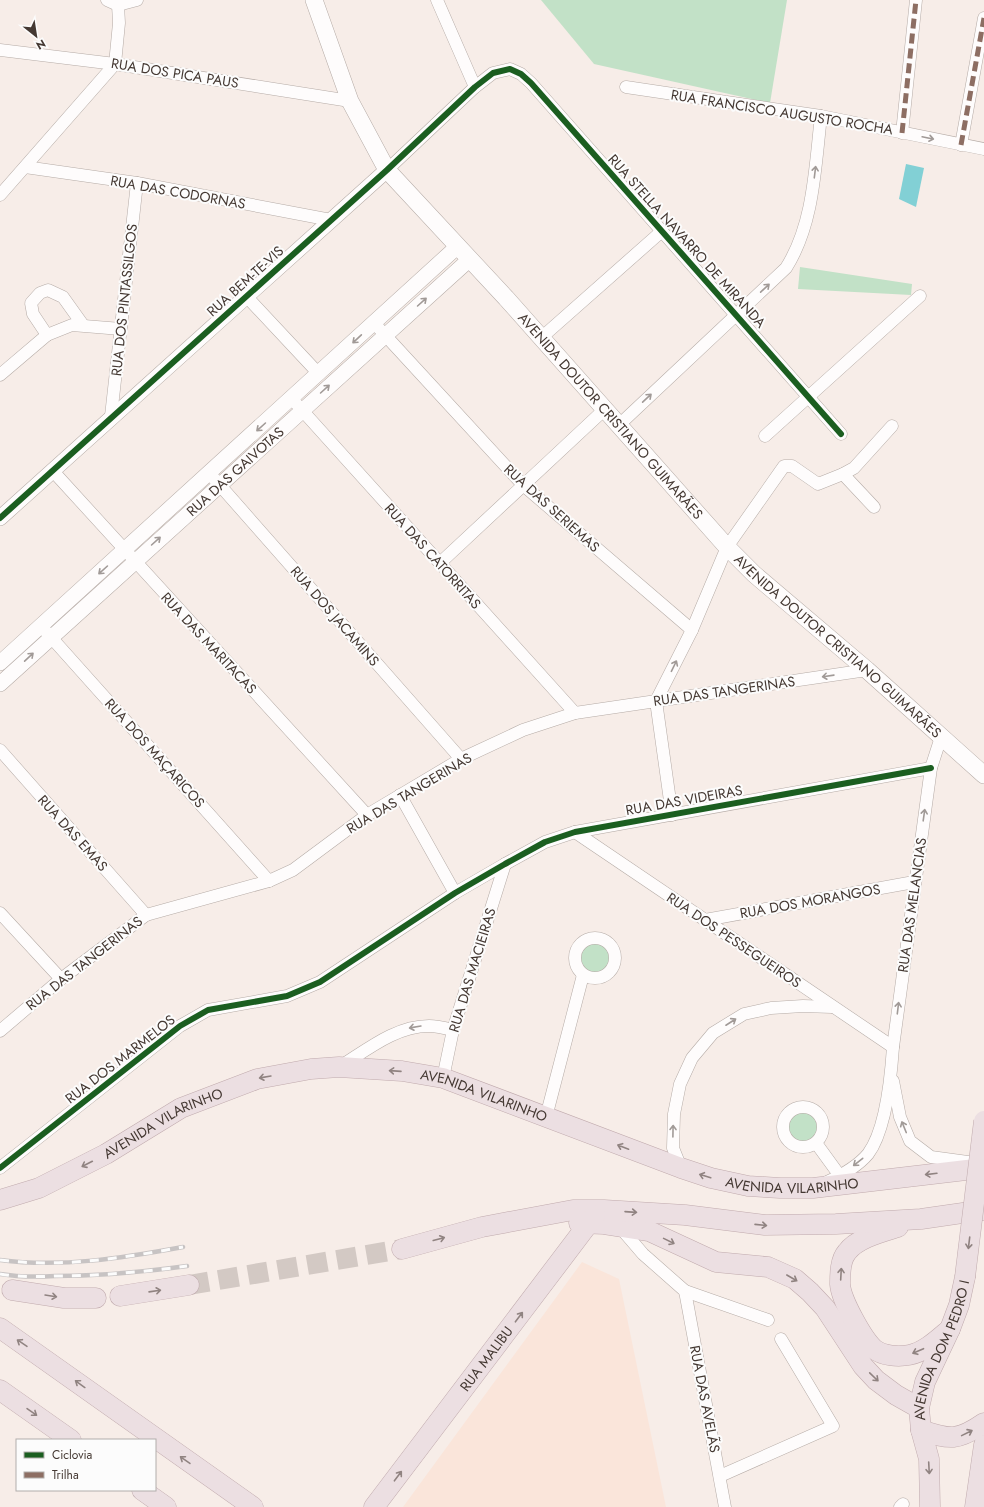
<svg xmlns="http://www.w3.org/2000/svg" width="984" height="1507" font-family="Jost,sans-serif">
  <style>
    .built { fill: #fae5da }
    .green { fill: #c2e1c7 }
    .water { fill: #82d0d5 }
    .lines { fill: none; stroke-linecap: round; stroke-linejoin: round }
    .trunk-tunnel { stroke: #d3c9c4; stroke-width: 20; stroke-dasharray: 20 10; stroke-linecap: butt }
    .minor-casing { stroke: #b5aba6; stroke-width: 13 }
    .tertiary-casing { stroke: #b5aba6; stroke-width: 16 }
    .secondary-casing { stroke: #b5aba6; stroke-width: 18 }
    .trunk-casing { stroke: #c0aaad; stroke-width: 21 }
    .minor { stroke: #fefcfc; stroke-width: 12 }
    .tertiary { stroke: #fefcfc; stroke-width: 15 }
    .secondary { stroke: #fefcfc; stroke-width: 17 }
    .trunk { stroke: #ecdfe2; stroke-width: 20 }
    .rail-casing { stroke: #c7c3c3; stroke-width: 4.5 }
    .rail { stroke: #fcfcfc; stroke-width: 3; stroke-dasharray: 9; stroke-linecap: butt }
    .trunk-bridge-casing { stroke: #c0aaad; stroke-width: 21; stroke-linecap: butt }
    .trunk-bridge { stroke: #ecdfe2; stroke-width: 20 }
    .quiet { stroke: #8d6e63; stroke-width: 5; stroke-dasharray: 10 5; stroke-linecap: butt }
    .cycleway-casing { stroke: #fcfcfc; stroke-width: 8 }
    .cycleway { stroke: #1b5e20; stroke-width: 6 }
    .oneway { stroke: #a19a97 }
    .oneway2 { stroke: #908381 }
    .labels { text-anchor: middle; stroke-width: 4; stroke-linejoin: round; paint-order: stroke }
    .street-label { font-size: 14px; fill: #443832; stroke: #fcfcfc }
  </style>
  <rect width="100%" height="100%" fill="#f7ede8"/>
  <path class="built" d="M582 1262 619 1279 666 1507H403Z"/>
  <g class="green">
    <path d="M541 0H787L770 103 594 64Z"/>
    <path d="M800 267 912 284 911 295 798 289Z"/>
    <circle cx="594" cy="958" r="16"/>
    <circle cx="803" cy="1127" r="16"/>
  </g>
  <path class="water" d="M906 164 924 168 916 207 899 199Z"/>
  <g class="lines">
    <path class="trunk-tunnel" d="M189 1285 402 1249"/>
    <g class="minor-casing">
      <g id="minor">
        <path d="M107 0 118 5 137 0"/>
        <path d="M437 0 475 87"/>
        <path d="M0 50 115 64 350 101"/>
        <path d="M626 87 821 116 984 149"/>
        <path d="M902 133 916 0"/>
        <path d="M961 145 984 18"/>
        <path d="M25 167 137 183 331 220"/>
        <path d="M387 170 475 87 493 73 510 69 521 74 531 83 841 434"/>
        <path d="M0 195 115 64 119 23 118 5"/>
        <path d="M246 296 319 374"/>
        <path d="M374 323 523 485 692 630"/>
        <path d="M47 335 33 314 31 303 40 293 48 290 63 297 83 325"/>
        <path d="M541 338 662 231"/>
        <path d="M0 375 47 335 72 325 121 329"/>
        <path d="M292 399 575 713"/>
        <path d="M111 416 137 183"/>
        <path d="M619 425 786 268C814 224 815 167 821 116"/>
        <path d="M765 436 920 296"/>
        <path d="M52 470 367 815"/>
        <path d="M210 474 461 759"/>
        <path d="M843 474 874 507"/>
        <path d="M440 563 605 409"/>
        <path d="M41 626 269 881"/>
        <path d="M656 701 692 630 727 547 784 466H792L818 484 843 474 854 468 892 426"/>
        <path d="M656 701 672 815"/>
        <path d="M0 750 146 915"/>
        <path d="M400 795 455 893"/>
        <path d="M575 832 893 1047"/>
        <path d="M0 913 61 979"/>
        <path d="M705 920 914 882"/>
        <circle cx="595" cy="958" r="20"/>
        <path d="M0 1031 61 979 146 915 269 881 293 870 367 815 461 759 523 730 575 713 867 670"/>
        <path d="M341 1066C368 1049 396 1026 429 1026 437 1026 445 1028 453 1030"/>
        <path d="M443 1078 453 1030 505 864"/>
        <path d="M893 1081 900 1117 910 1141 931 1157 975 1163"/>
        <circle cx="803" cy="1127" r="20"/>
        <path d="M546 1117 583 975"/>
        <path d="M816 1143 840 1176"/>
        <path d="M0 1168 180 1026 208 1010 287 996 320 982 455 893 505 864 545 842 575 832 931 768"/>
        <path d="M681 1168 673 1148 674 1114 680 1084 692 1058 713 1033 744 1014 771 1008 803 1006 832 1007"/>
        <path d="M827 1182C840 1176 858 1166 868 1154 886 1130 891 1077 893 1047L931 768 941 737"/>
        <path d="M619 1226 643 1254 685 1291 768 1320"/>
        <path d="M685 1291 725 1507"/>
        <path d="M720 1476 833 1426 781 1339"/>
        <path d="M900 1507 903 1504"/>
      </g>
    </g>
    <g class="tertiary-casing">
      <g id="tertiary">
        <path d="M0 518 387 170"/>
        <path d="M0 663 458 246"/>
        <path id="s1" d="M0 684 470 259"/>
      </g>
    </g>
    <g class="secondary-casing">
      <g id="secondary">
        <path id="s2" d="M314 0 350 101 387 170 506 298 727 547 754 574 867 670 984 775"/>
      </g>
    </g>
    <g class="trunk-casing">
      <g id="trunk">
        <path id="s3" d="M0 1200 39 1188 106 1154 181 1108 257 1079 311 1069 339 1067 402 1071 443 1078 681 1168 711 1178 748 1186 780 1188H813L984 1168"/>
        <path d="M579 1223 604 1224 649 1231 716 1262 768 1267 795 1279 810 1292 825 1308 863 1366 876 1380 896 1395 919 1408"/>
        <path d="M898 1227C882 1232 857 1238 847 1252 840 1260 840 1274 840 1284 841 1300 863 1339 874 1349 883 1356 898 1357 909 1355 925 1352 938 1339 950 1329"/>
        <path d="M402 1249 482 1227 573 1210H604L685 1215 765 1225 836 1224 921 1219 984 1210"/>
        <path d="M12 1290 64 1298H96"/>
        <path d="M120 1296 189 1285"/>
        <path d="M0 1328 253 1507"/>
        <path d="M0 1390 71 1440"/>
        <path d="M921 1430C950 1440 958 1441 984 1423"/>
        <path d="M142 1490 166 1507"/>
        <path id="s4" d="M374 1507 595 1215"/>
        <path id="s5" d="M930 1507 929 1459 921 1430 919 1408 925 1382 950 1329 959 1305 965 1277"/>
        <path d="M975 1507 984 1445"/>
      </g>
    </g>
    <use href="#minor" class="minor"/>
    <use href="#tertiary" class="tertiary"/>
    <use href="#secondary" class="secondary"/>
    <use href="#trunk" class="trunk"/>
    <g class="rail-casing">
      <g id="rail">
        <path d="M0 1260C61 1268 123 1258 183 1247"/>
        <path d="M0 1274C18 1277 37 1277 55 1276 99 1276 143 1272 187 1266"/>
      </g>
    </g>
    <use href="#rail" class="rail"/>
    <g class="trunk-bridge-casing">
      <path id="trunk-bridge" d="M965 1277 984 1121"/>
    </g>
    <use href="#trunk-bridge" class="trunk-bridge"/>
    <g class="quiet">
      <path d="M902 133 916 0"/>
      <path d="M961 145 984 18"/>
    </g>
    <g class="cycleway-casing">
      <g id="cycleway">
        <path d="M0 518 387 170 475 87 493 73 510 69 521 74 531 83 841 434"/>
        <path d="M0 1168 180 1026 208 1010 287 996 320 982 455 893 505 864 545 842 575 832 931 768"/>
      </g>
    </g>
    <use href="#cycleway" class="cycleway"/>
  </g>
  <defs><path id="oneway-shaft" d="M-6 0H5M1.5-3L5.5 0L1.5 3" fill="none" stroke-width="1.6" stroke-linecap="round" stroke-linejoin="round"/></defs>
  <g class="oneway">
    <use href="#oneway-shaft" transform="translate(928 138) rotate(12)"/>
    <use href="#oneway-shaft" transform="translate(815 172) rotate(-83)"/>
    <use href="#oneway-shaft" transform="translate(765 288) rotate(-43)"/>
    <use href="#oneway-shaft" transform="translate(422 302) rotate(-42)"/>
    <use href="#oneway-shaft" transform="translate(357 339) rotate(137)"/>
    <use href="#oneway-shaft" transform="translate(325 389) rotate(-42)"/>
    <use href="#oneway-shaft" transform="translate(647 398) rotate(-43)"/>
    <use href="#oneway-shaft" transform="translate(261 427) rotate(138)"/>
    <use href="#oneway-shaft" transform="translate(156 541) rotate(-42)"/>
    <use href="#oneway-shaft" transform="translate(103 570) rotate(138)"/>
    <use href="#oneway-shaft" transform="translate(29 657) rotate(-43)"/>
    <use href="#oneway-shaft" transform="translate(674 666) rotate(-64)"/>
    <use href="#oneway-shaft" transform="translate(828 676) rotate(172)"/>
    <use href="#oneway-shaft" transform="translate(924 815) rotate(-82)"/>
    <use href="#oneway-shaft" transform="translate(898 1008) rotate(-83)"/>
    <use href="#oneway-shaft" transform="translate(731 1022) rotate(-33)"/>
    <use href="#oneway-shaft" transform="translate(415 1027) rotate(170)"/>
    <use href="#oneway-shaft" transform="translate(904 1127) rotate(-112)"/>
    <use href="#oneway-shaft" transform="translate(673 1131) rotate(-89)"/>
    <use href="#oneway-shaft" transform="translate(858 1162) rotate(142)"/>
  </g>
  <g class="oneway2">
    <use href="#oneway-shaft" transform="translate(395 1071) rotate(-176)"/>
    <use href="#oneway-shaft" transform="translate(265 1077) rotate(170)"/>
    <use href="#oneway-shaft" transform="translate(623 1147) rotate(-159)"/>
    <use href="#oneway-shaft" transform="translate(87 1164) rotate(153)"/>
    <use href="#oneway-shaft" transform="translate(931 1174) rotate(173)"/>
    <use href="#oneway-shaft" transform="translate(705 1176) rotate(-163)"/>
    <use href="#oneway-shaft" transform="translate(631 1212) rotate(4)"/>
    <use href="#oneway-shaft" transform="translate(761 1225) rotate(6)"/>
    <use href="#oneway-shaft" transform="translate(439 1239) rotate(-15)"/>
    <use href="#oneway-shaft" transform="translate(669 1241) rotate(26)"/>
    <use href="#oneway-shaft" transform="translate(969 1243) rotate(97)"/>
    <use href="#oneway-shaft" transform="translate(841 1274) rotate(-87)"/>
    <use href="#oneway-shaft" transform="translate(792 1278) rotate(30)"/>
    <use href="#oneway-shaft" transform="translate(155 1291) rotate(-8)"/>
    <use href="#oneway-shaft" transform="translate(51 1296) rotate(9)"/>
    <use href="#oneway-shaft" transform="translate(519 1317) rotate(-53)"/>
    <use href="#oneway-shaft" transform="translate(22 1343) rotate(-146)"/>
    <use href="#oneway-shaft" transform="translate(918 1351) rotate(157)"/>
    <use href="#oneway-shaft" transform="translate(874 1377) rotate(44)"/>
    <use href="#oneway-shaft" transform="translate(80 1384) rotate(-144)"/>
    <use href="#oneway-shaft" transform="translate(32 1412) rotate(35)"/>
    <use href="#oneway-shaft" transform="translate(967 1433) rotate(-26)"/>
    <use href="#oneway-shaft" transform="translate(185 1460) rotate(-145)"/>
    <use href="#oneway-shaft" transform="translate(929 1468) rotate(87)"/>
    <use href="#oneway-shaft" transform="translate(398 1476) rotate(-53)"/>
  </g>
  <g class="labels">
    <g class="street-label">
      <text transform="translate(175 73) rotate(9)" y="5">RUA DOS PICA PAUS</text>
      <text transform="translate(782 112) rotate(9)" y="5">RUA FRANCISCO AUGUSTO ROCHA</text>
      <text transform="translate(178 192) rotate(10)" y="5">RUA DAS CODORNAS</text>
      <text transform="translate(687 241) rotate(48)" y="5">RUA STELLA NAVARRO DE MIRANDA</text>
      <text transform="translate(245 281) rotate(-42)" y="5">RUA BEM-TE-VIS</text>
      <text transform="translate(124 300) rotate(-84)" y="5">RUA DOS PINTASSILGOS</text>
      <text dy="5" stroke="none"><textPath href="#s2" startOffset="518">AVENIDA DOUTOR CRISTIANO GUIMARÃES</textPath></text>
      <text dy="5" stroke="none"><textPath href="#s1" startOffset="317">RUA DAS GAIVOTAS</textPath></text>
      <text transform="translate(552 508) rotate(42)" y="5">RUA DAS SERIEMAS</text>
      <text transform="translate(433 556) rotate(48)" y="5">RUA DAS CATORRITAS</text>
      <text transform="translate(335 616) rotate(49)" y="5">RUA DOS JACAMINS</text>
      <text transform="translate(209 643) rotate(47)" y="5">RUA DAS MARITACAS</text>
      <text dy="5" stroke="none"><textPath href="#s2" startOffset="842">AVENIDA DOUTOR CRISTIANO GUIMARÃES</textPath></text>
      <text transform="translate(724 691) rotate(-8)" y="5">RUA DAS TANGERINAS</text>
      <text transform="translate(155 753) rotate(48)" y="5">RUA DOS MAÇARICOS</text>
      <text transform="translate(409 793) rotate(-31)" y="5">RUA DAS TANGERINAS</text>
      <text transform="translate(684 800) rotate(-10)" y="5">RUA DAS VIDEIRAS</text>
      <text transform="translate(73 833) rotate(48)" y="5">RUA DAS EMAS</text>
      <text transform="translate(810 901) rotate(-10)" y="5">RUA DOS MORANGOS</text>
      <text transform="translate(912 905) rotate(-82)" y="5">RUA DAS MELANCIAS</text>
      <text transform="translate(734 940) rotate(34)" y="5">RUA DOS PESSEGUEIROS</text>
      <text transform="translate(84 963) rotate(-38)" y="5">RUA DAS TANGERINAS</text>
      <text transform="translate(472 970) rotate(-73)" y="5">RUA DAS MACIEIRAS</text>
      <text transform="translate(120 1059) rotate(-38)" y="5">RUA DOS MARMELOS</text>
      <text dy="5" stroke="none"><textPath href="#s3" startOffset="517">AVENIDA VILARINHO</textPath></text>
      <text dy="5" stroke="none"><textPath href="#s3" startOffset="181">AVENIDA VILARINHO</textPath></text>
      <text dy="5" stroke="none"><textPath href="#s3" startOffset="841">AVENIDA VILARINHO</textPath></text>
      <text dy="5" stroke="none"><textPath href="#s5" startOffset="162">AVENIDA DOM PEDRO I</textPath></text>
      <text dy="5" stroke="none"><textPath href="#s4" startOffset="186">RUA MALIBU</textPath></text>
      <text transform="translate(705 1399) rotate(79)" y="5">RUA DAS AVELÃS</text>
    </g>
  </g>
  <rect x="16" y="1439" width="140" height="52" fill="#fcfcfc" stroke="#b2aeab"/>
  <rect x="24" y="1452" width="20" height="6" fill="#1b5e20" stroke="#b2aeab"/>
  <text x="52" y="1459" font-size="12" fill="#443832">Ciclovia</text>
  <rect x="24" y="1472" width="20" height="6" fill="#8d6e63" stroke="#b2aeab"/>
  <text x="52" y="1479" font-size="12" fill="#443832">Trilha</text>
  <g transform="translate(36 36) rotate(150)" stroke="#fcfcfc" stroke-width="3" paint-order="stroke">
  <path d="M0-3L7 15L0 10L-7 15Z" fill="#443832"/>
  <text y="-6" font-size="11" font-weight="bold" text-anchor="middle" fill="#443832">N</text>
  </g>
</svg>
